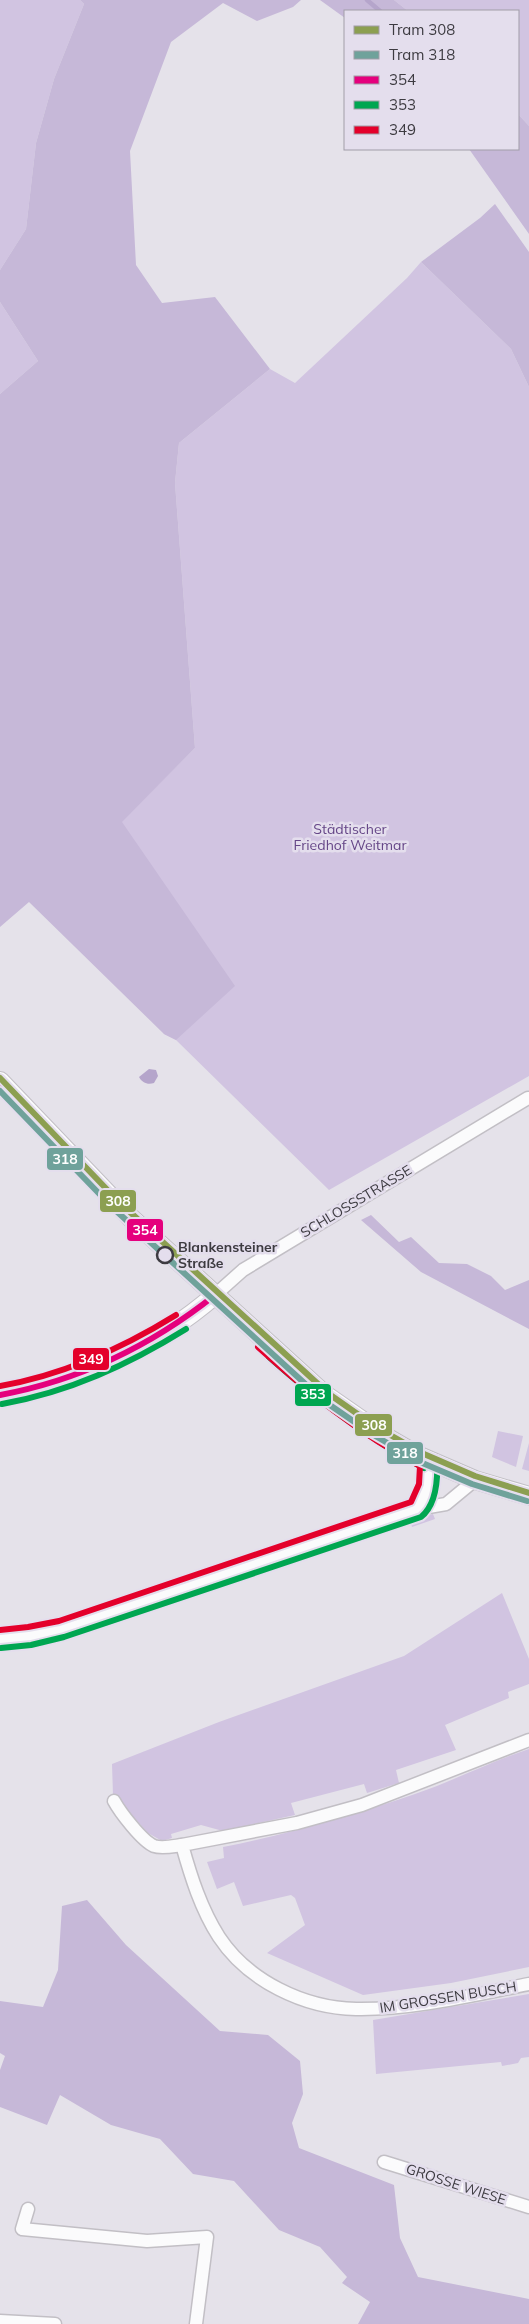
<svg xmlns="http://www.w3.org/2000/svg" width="529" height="2324" font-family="Mulish,sans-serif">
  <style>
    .green { fill: #d1c4e1 }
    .forest { fill: #c6b8d8 }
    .water { fill: #b5a5cb }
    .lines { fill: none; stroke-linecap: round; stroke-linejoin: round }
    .stream { stroke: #b5a5cb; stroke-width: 4.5 }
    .street-casing { stroke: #c2bfc5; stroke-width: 15 }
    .secondary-casing { stroke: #c2bfc5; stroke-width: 20 }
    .street { stroke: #fbfbfc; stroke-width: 12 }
    .secondary { stroke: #fbfbfc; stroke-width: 18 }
    .bus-1-casing { stroke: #e4deed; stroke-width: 10 }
    .bus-2-casing { stroke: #e4deed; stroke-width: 10 }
    .bus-3-casing { stroke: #e4deed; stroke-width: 10 }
    .bus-1 { stroke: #e5007d; stroke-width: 6 }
    .bus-2 { stroke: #00a651; stroke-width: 6 }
    .bus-3 { stroke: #e4002b; stroke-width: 6 }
    .tram-1-casing { stroke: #e4deed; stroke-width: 10 }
    .tram-2-casing { stroke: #e4deed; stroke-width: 10 }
    .tram-1 { stroke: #8c9f51; stroke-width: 6 }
    .tram-2 { stroke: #6fa29b; stroke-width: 6 }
    .stop-dot { fill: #e4deed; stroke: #3d3b41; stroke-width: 2.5 }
    .labels { text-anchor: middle; stroke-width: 5; stroke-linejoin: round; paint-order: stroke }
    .park-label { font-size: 14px; fill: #654687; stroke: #e4deed }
    .street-label { font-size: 14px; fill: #3d3b41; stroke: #e4deed }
    .stop-label { font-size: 14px; font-weight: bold; fill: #3d3b41; stroke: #e4deed; text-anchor: start }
    .line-badge { stroke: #e4deed; stroke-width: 2 }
    .badge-label { font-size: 14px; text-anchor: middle; font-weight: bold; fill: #fff }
  </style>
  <rect width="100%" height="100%" fill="#e5e2ea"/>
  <g class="green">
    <path d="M0 0H80L84 4 54 79 36 143 26 229 0 270Z"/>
    <path d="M394 0H529V126L518 114V11H408Z"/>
    <path d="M421 262 511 349 529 387V1076L329 1190 176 1040 164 1034 121 822 195 748 175 483 179 443 270 369 295 383 407 278Z"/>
    <path d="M0 302 38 361 0 394Z"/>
    <path d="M498 1431 523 1436 516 1467 492 1457Z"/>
    <path d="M529 1443V1471L522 1469Z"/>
    <path d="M433 1514 435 1519 412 1527 410 1521Z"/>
    <path d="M502 1593 529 1659V1684L508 1692 509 1698 445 1725 456 1750 396 1770 399 1783 367 1793 364 1784 291 1803 295 1815 223 1831 201 1825 171 1834 172 1838 162 1841 148 1833 113 1795 112 1764 219 1722 404 1656Z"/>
    <path d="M529 1749V1967L451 1983 363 1995 267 1953 305 1925 295 1898 291 1895 243 1906 234 1882 217 1889 207 1862 224 1858 223 1847C288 1834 352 1816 415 1794 453 1781 490 1762 529 1749Z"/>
    <path d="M529 1994V2057L521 2058 518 2063 502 2066 501 2062 376 2074 373 2020Z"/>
  </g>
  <g class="forest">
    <path d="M80 0H301L293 7 257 21 223 3 171 42 130 151 136 265 162 303 215 297 270 369 179 443 175 483 195 748 122 822 235 986 176 1040 164 1034 29 902 0 927V394L38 361 0 302V270L26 229 36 143 54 79 84 4Z"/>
    <path d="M320 0H394L408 11H345V18Z"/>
    <path d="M518 114 529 126V234L469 149H518Z"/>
    <path d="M495 204 529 252V387L511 349 421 262 480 218Z"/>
    <path d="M371 1215 399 1242 411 1237 439 1263 467 1264 491 1276 505 1290 529 1280V1329L421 1272 361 1220Z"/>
    <path d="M87 1900 126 1945 220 2031 268 2035 300 2061 303 2094 292 2123 299 2148 394 2185 400 2238 418 2277 529 2299V2324H358L370 2302 342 2283 347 2277 320 2247 279 2230 234 2181 193 2174 160 2139 111 2125 60 2095 47 2125 0 2107V2070L5 2056 0 2053V2001L43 2007 58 1970 62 1906Z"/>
  </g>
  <path class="water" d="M149 1069 156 1070 158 1076 154 1083C148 1085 142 1083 139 1077Z"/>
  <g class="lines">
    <path class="stream" d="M367 0 380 11"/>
    <g class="street-casing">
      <g id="street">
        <path d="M215 1295 243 1270 528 1098"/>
        <path d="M417 1509C428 1494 430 1478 428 1460"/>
        <path d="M0 1639 29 1636 61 1629 390 1517 417 1509 446 1504 475 1480"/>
        <path d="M529 1740 362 1805 297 1823 182 1845C191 1877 201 1909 219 1937 248 1981 304 2008 356 2009 413 2010 473 1995 529 1984"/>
        <path d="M114 1801C120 1812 142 1841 154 1846 162 1849 174 1846 182 1845"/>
        <path d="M384 2162 529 2207"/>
        <path d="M28 2209 22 2229 147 2241 207 2237 196 2324"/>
        <path d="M0 2321 55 2324"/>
      </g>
    </g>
    <g class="secondary-casing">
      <g id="secondary">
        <path d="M0 1081 131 1218 324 1394 386 1437 417 1455 475 1480 529 1496"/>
        <path d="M0 1395C75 1385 159 1344 215 1295"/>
      </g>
    </g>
    <use href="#street" class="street"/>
    <use href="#secondary" class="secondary"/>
    <g class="bus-1-casing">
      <g id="bus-1">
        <path d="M0 1081 131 1218 324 1394 386 1437 417 1455 475 1480 529 1496"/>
        <path d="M0 1395C81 1380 151 1346 215 1295"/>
      </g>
    </g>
    <g class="bus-2-casing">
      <g id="bus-2">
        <path d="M269 1357C317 1400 367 1438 424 1468"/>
        <path d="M2 1404C69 1392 128 1365 186 1329"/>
        <path d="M1 1648 31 1645 64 1637 421 1517C437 1504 438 1478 437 1459"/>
      </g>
    </g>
    <g class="bus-3-casing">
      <g id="bus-3">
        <path d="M0 1386C64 1375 121 1349 176 1315"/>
        <path d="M0 1630 28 1627 59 1621 411 1502 419 1484 420 1466C359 1434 308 1392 258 1347"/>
      </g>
    </g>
    <use href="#bus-1" class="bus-1"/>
    <use href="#bus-2" class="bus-2"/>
    <use href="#bus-3" class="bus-3"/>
    <g class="tram-1-casing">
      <path id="tram-1" d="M0 1078 119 1202 329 1394 376 1427 424 1454 475 1476 529 1493"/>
    </g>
    <g class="tram-2-casing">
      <path id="tram-2" d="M0 1091 113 1208 324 1401 372 1434 420 1462 472 1484 527 1501"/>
    </g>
    <use href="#tram-1" class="tram-1"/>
    <use href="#tram-2" class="tram-2"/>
  </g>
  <circle class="stop-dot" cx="165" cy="1255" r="8"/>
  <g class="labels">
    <g class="park-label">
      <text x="350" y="834">Städtischer<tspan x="350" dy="16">Friedhof Weitmar</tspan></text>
    </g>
    <g class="street-label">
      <text transform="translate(356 1201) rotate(-31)" y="5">SCHLOSSSTRASSE</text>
      <text transform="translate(448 1997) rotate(-9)" y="5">IM GROSSEN BUSCH</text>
      <text transform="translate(456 2184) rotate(18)" y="5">GROSSE WIESE</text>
    </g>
    <g class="stop-label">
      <text x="178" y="1252">Blankensteiner<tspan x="178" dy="16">Straße</tspan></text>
    </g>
  </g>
  <g class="line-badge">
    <rect x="46" y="1147" width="38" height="24" rx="5" fill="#6fa29b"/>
    <rect x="99" y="1189" width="38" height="24" rx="5" fill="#8c9f51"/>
    <rect x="126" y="1218" width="38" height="24" rx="5" fill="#e5007d"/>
    <rect x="72" y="1347" width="38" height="24" rx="5" fill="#e4002b"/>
    <rect x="294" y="1383" width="38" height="24" rx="5" fill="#00a651"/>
    <rect x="354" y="1413" width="39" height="24" rx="5" fill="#8c9f51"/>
    <rect x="386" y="1441" width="38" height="24" rx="5" fill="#6fa29b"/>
  </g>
  <g class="badge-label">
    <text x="65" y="1164">318</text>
    <text x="118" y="1206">308</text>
    <text x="145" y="1235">354</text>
    <text x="91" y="1364">349</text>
    <text x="313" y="1399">353</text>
    <text x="374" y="1430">308</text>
    <text x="405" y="1458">318</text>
  </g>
  <rect x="344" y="10" width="175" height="140" fill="#e4deed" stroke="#a19da8"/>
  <rect x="354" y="26" width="25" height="8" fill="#8c9f51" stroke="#a19da8"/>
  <text x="389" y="35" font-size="15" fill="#3d3b41">Tram 308</text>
  <rect x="354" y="51" width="25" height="8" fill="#6fa29b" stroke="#a19da8"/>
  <text x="389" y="60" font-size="15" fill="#3d3b41">Tram 318</text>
  <rect x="354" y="76" width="25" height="8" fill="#e5007d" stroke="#a19da8"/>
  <text x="389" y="85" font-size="15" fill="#3d3b41">354</text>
  <rect x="354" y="101" width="25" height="8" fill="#00a651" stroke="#a19da8"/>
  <text x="389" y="110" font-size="15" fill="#3d3b41">353</text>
  <rect x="354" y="126" width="25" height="8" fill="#e4002b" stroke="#a19da8"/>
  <text x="389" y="135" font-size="15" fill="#3d3b41">349</text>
</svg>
